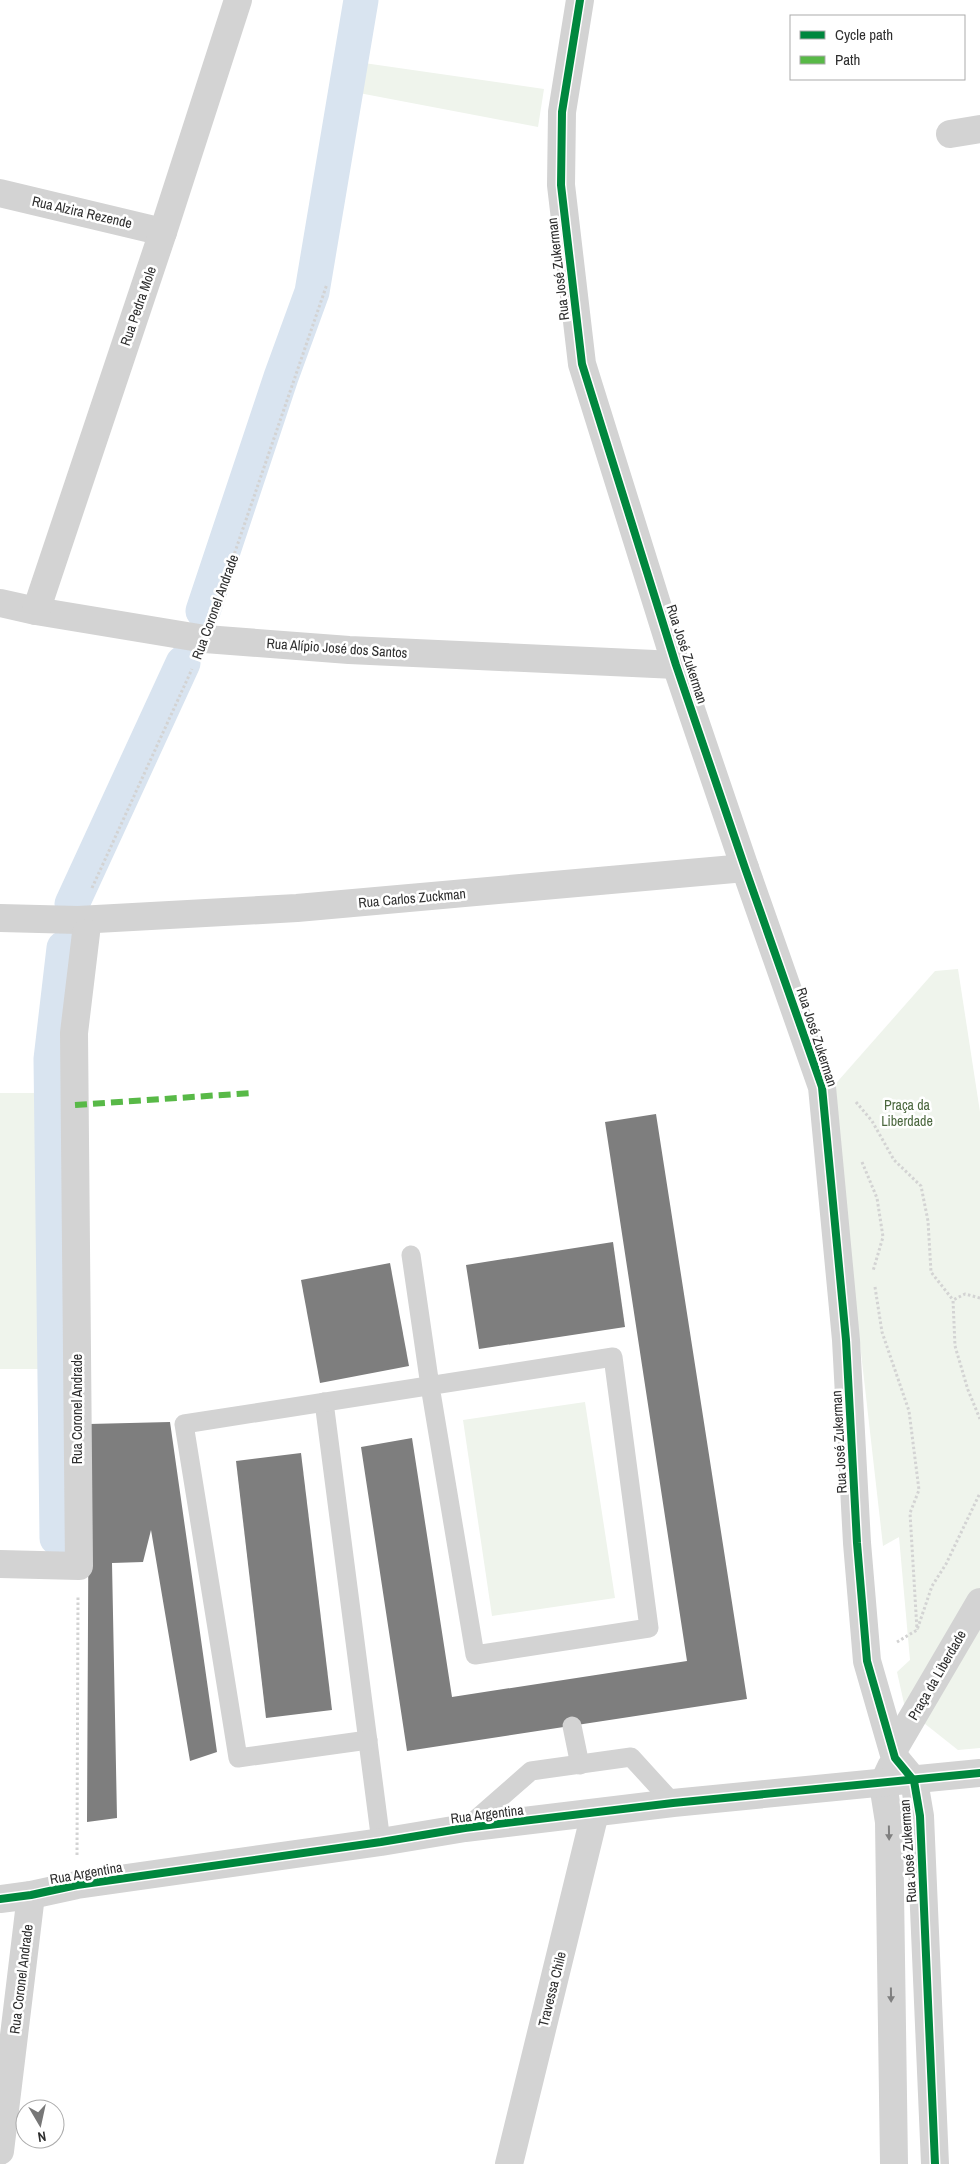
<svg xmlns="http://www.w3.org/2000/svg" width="980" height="2164" font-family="'Archivo Narrow',sans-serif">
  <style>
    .green { fill: #eff4ec }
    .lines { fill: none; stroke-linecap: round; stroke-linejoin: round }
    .canal { stroke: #d9e4f0; stroke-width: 35 }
    .building { fill: #7e7e7e }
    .path { stroke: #d3d3d3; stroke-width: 3; stroke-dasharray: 2.5 2.5; stroke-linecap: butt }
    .service { stroke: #d3d3d3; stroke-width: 19 }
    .minor { stroke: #d3d3d3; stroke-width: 28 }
    .quiet { stroke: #58b947; stroke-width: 6; stroke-dasharray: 12 6; stroke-linecap: butt }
    .cycleway-casing { stroke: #fff; stroke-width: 11 }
    .cycleway { stroke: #00873e; stroke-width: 8 }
    .oneway { fill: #808080 }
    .labels { text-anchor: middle; stroke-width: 5; stroke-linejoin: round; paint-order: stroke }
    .street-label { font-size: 14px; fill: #2e2e2e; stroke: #fff }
    .park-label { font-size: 14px; fill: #4b673e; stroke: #fff }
  </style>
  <rect width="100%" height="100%" fill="#fff"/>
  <g class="green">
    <path d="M364 63 544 89 538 127 359 93Z"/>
    <path d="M958 969 980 1112V1748L958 1750 905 1708 897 1672 910 1660 899 1537 883 1546 831 1089 935 971Z"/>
    <path d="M0 1093H40L39 1369H0Z"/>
    <path d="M585 1402 615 1598 492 1616 463 1420Z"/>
  </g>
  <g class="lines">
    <g class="canal">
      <path d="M203 611 281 377 312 292 361 0"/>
      <path d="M72 904 183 663"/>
      <path d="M57 1538 51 1059 64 948"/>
    </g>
  </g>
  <g class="building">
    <path d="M656 1114 747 1699 407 1751 361 1447 412 1438 452 1697 687 1661 605 1122Z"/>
    <path d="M613 1242 625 1327 479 1349 466 1265Z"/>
    <path d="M390 1263 409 1366 320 1383 301 1280Z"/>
    <path d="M170 1422 217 1752 190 1761 151 1530 143 1562 112 1563 117 1818 87 1822 89 1424Z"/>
    <path d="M301 1453 332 1710 266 1718 236 1461Z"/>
  </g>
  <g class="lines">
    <g class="path">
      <path d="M215 610 327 284"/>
      <path d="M92 888 192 669"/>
      <path d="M856 1102 872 1121 894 1160 921 1186 928 1221 931 1272 953 1300"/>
      <path d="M862 1162 877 1198 883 1237 873 1271"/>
      <path d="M875 1287 882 1332 909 1411 919 1490 910 1513 917 1630"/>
      <path d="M980 1298 965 1294 953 1300 955 1346 968 1390 980 1419"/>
      <path d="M897 1642 917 1630 932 1586 946 1564 980 1493"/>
      <path d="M77 1855 78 1596"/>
    </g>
    <g class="service">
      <path d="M324 1402 381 1842"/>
      <path d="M572 1726 580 1765"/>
      <path d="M368 1740 238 1758 184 1424C327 1401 470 1379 613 1357L649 1628 475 1655 430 1386 411 1255"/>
      <path d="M466 1828 531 1771 631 1757 673 1803"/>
    </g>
    <g class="minor">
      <path d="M580 0 562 112 561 185 582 364 676 665 745 868 822 1087 846 1340 857 1543 867 1661 895 1758 914 1781 920 1816 935 2164"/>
      <path d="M950 134 980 129"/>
      <path d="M0 193 163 232"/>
      <path d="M0 603 36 611 205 639 349 650 676 665"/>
      <path d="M36 611 163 232 238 0"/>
      <path d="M0 918 78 920 297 908 745 868"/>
      <path d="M0 1564 79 1566 74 1033 86 933"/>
      <path d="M894 1749 980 1602"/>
      <path d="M891 1767 883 1784 889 1822 894 2164"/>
      <path d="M0 1899 31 1895 77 1885 381 1842 465 1828 673 1803 980 1773"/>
      <path d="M0 2151 31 1895"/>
      <path d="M509 2164 595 1813"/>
    </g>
    <path class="quiet" d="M75 1105 251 1093"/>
    <g class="cycleway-casing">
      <g id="cycleway">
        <path d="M580 0 562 112 561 185 582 364 676 665 745 868 822 1087 846 1340 857 1543 867 1661 895 1758 914 1781 920 1816 935 2164"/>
        <path d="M0 1899 31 1895 77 1885 381 1842 465 1828 673 1803 980 1773"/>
      </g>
    </g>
    <use href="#cycleway" class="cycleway"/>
  </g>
  <defs><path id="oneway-solid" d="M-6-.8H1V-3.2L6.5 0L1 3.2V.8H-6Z" transform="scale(1.25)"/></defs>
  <g class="oneway">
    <use href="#oneway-solid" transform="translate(889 1833) rotate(89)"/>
    <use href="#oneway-solid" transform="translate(891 1995) rotate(89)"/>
  </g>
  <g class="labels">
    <g class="street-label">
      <text transform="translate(82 212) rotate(13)" y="5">Rua Alzira Rezende</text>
      <text transform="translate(558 269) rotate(-97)" y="5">Rua José Zukerman</text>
      <text transform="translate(138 306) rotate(-71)" y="5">Rua Pedra Mole</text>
      <text transform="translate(215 607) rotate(-70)" y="5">Rua Coronel Andrade</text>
      <text transform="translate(337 648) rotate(4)" y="5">Rua Alípio José dos Santos</text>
      <text transform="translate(687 654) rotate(72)" y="5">Rua José Zukerman</text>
      <text transform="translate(412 898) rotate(-5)" y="5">Rua Carlos Zuckman</text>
      <text transform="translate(817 1037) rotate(72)" y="5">Rua José Zukerman</text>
      <text transform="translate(77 1409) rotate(-90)" y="5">Rua Coronel Andrade</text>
      <text transform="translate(839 1442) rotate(-93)" y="5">Rua José Zukerman</text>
      <text transform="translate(937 1675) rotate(-60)" y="5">Praça da Liberdade</text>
      <text transform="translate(487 1814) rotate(-7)" y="5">Rua Argentina</text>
      <text transform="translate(908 1851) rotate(-94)" y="5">Rua José Zukerman</text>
      <text transform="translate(86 1873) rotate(-10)" y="5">Rua Argentina</text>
      <text transform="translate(21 1979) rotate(-83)" y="5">Rua Coronel Andrade</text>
      <text transform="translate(552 1989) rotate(-76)" y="5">Travessa Chile</text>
    </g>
    <g class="park-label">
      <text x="907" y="1110">Praça da<tspan x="907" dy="16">Liberdade</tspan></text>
    </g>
  </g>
  <rect x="790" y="15" width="175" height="65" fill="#ffffff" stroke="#ababab"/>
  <rect x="800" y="31" width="25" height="8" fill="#00873e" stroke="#ababab"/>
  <text x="835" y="40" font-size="15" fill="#2e2e2e">Cycle path</text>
  <rect x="800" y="56" width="25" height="8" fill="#58b947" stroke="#ababab"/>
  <text x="835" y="65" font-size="15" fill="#2e2e2e">Path</text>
  <g transform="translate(40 2124) rotate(171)"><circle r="24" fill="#ffffff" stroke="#ababab"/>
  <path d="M0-4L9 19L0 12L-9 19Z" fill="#777777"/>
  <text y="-8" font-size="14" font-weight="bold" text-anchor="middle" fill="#2e2e2e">N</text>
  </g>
</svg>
